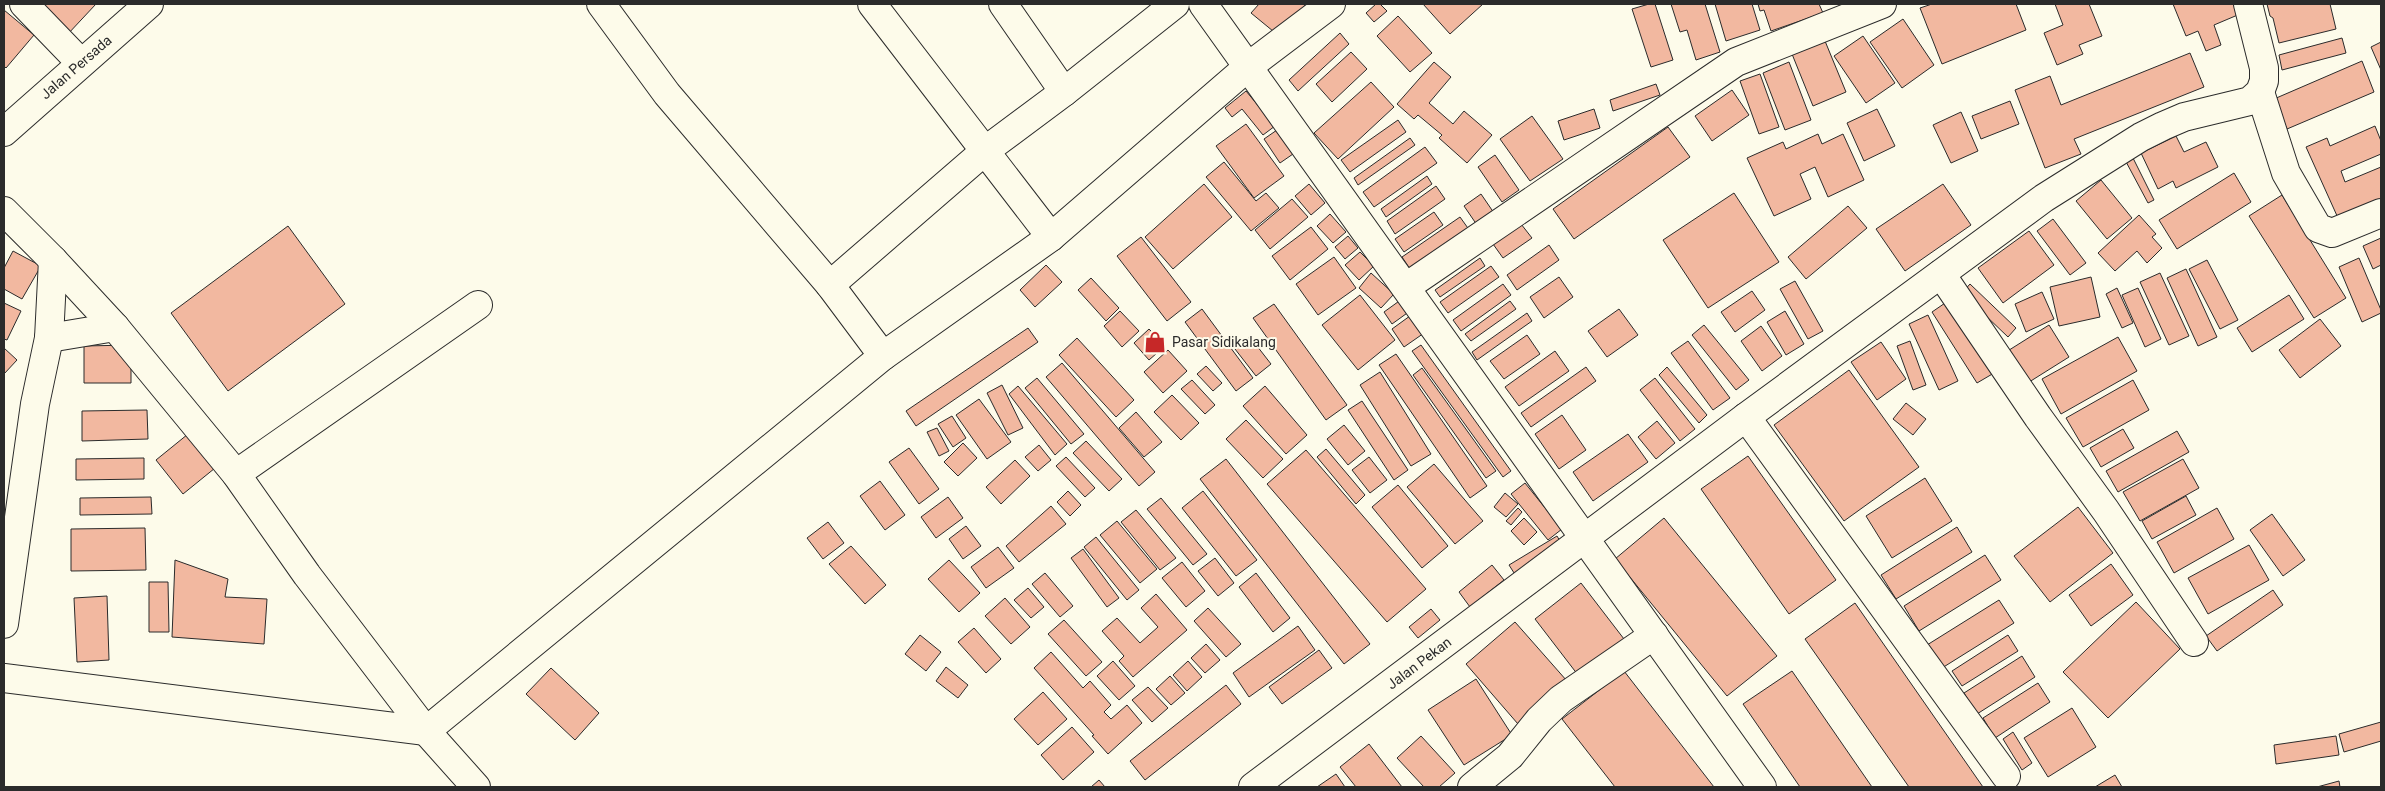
<svg xmlns="http://www.w3.org/2000/svg" width="2385" height="791" font-family="Roboto,sans-serif">
  <style>
    .building { fill: #f2b8a0; stroke: #2b2b2b }
    .lines { fill: none; stroke-linecap: round; stroke-linejoin: round }
    .minor-casing { stroke: #2b2b2b; stroke-width: 30 }
    .minor { stroke: #fdfbea; stroke-width: 28 }
    .labels { text-anchor: middle; stroke-width: 4; stroke-linejoin: round; paint-order: stroke }
    .street-label { font-size: 14px; fill: #2b2b2b; stroke: #fdfbea }
    .poi-label { font-size: 14px; fill: #2b2b2b; stroke: #fdfbea; text-anchor: start }
  </style>
  <rect width="100%" height="100%" fill="#fdfbea"/>
  <g class="building">
    <path d="M32 4H96L67 35Z"/>
    <path d="M1259 4H1306L1279 36 1251 13Z"/>
    <path d="M1376 4H1380L1387 11 1374 22 1366 13Z"/>
    <path d="M1423 4H1483L1450 34Z"/>
    <path d="M1649 4H1655L1673 60 1651 67 1632 9Z"/>
    <path d="M1671 4H1705L1720 52 1696 60 1687 30 1680 32Z"/>
    <path d="M1715 4H1752L1760 30 1726 41Z"/>
    <path d="M1758 4H1819L1823 13 1771 31 1764 10 1760 11Z"/>
    <path d="M1932 4H2016L2026 30 1942 64 1920 8Z"/>
    <path d="M2055 4H2089L2102 36 2079 45 2083 54 2057 65 2044 33 2063 25Z"/>
    <path d="M2173 4H2236L2240 14 2214 25 2221 45 2206 51 2198 31 2186 36Z"/>
    <path d="M2267 4H2330L2336 29 2279 43 2273 18 2270 16Z"/>
    <path d="M4 10 34 35 6 68 4 66Z"/>
    <path d="M1398 16 1432 53 1410 72 1377 36Z"/>
    <path d="M1903 19 1934 65 1902 88 1870 42Z"/>
    <path d="M1340 33 1349 44 1298 91 1289 80Z"/>
    <path d="M1863 36 1895 83 1866 103 1834 56Z"/>
    <path d="M2342 38 2346 53 2282 70 2279 55Z"/>
    <path d="M1825 41 1846 92 1813 106 1792 54Z"/>
    <path d="M2381 42V70L2371 47Z"/>
    <path d="M1351 52 1367 69 1332 102 1316 84Z"/>
    <path d="M2190 53 2204 87 2074 139 2081 154 2045 168 2015 90 2050 76 2061 105Z"/>
    <path d="M2362 61 2374 92 2287 129 2274 99Z"/>
    <path d="M1434 62 1451 77 1429 103 1453 124 1464 111 1492 135 1467 163 1439 138 1442 135 1418 115 1414 119 1397 104Z"/>
    <path d="M1789 62 1811 120 1785 130 1763 73Z"/>
    <path d="M1760 74 1779 127 1759 134 1740 81Z"/>
    <path d="M1371 82 1394 107 1338 159 1314 133Z"/>
    <path d="M1656 84 1660 95 1613 111 1610 100Z"/>
    <path d="M1732 90 1749 115 1712 141 1695 116Z"/>
    <path d="M1246 91 1275 126 1263 135 1242 109 1232 117 1225 108Z"/>
    <path d="M2010 101 2019 124 1981 139 1972 116Z"/>
    <path d="M1594 109 1600 128 1564 140 1558 121Z"/>
    <path d="M1877 109 1895 146 1864 161 1847 123Z"/>
    <path d="M1961 112 1978 151 1951 163 1933 125Z"/>
    <path d="M1532 116 1563 159 1530 181 1500 139Z"/>
    <path d="M1398 120 1406 132 1350 172 1341 160Z"/>
    <path d="M1246 124 1284 176 1254 198 1216 146Z"/>
    <path d="M2375 126 2381 141V154L2341 171 2345 182 2381 167V199L2338 218 2306 147 2327 138 2330 146Z"/>
    <path d="M1668 127 1690 157 1574 239 1553 209Z"/>
    <path d="M1277 130 1293 154 1280 163 1264 139Z"/>
    <path d="M1818 134 1822 144 1843 134 1864 180 1828 197 1815 167 1800 174 1811 199 1774 216 1747 158 1783 142 1786 149Z"/>
    <path d="M2176 136 2184 152 2206 142 2218 167 2176 188 2173 181 2158 189 2141 153Z"/>
    <path d="M1410 138 1415 145 1358 185 1354 178Z"/>
    <path d="M1425 147 1437 163 1374 207 1363 192Z"/>
    <path d="M2131 154 2154 200 2148 203 2124 158Z"/>
    <path d="M1495 155 1519 190 1502 202 1478 167Z"/>
    <path d="M1224 162 1256 201 1266 193 1279 208 1251 231 1206 177Z"/>
    <path d="M2234 173 2251 202 2177 249 2159 220Z"/>
    <path d="M1427 176 1432 184 1386 217 1381 209Z"/>
    <path d="M2101 180 2132 218 2107 239 2076 201Z"/>
    <path d="M1204 184 1232 217 1173 269 1145 237Z"/>
    <path d="M1309 184 1325 203 1311 215 1295 196Z"/>
    <path d="M1943 184 1971 225 1905 271 1876 229Z"/>
    <path d="M1436 186 1445 199 1395 234 1387 221Z"/>
    <path d="M1734 193 1779 262 1708 308 1663 240Z"/>
    <path d="M1481 194 1494 213 1477 225 1464 206Z"/>
    <path d="M2282 195 2346 298 2314 318 2249 216Z"/>
    <path d="M1292 199 1308 217 1270 249 1255 230Z"/>
    <path d="M1848 206 1867 228 1806 279 1788 257Z"/>
    <path d="M1434 212 1443 225 1404 252 1395 239Z"/>
    <path d="M1330 214 1346 232 1333 243 1317 226Z"/>
    <path d="M2139 215 2156 234 2152 237 2162 248 2147 263 2137 251 2115 271 2098 253Z"/>
    <path d="M1460 217 1470 231 1412 272 1402 257Z"/>
    <path d="M2053 219 2086 263 2070 275 2037 231Z"/>
    <path d="M1521 224 1532 238 1503 258 1493 244Z"/>
    <path d="M288 226 345 304 228 391 171 313Z"/>
    <path d="M1311 227 1328 249 1290 280 1272 256Z"/>
    <path d="M2029 231 2054 265 2003 303 1978 268Z"/>
    <path d="M1348 236 1358 248 1345 259 1335 247Z"/>
    <path d="M1141 237 1191 302 1167 321 1117 256Z"/>
    <path d="M2381 238V265L2373 269 2363 246Z"/>
    <path d="M1549 245 1559 260 1517 290 1507 275Z"/>
    <path d="M13 251 41 266 22 299 4 289V268Z"/>
    <path d="M1360 252 1374 266 1359 280 1345 265Z"/>
    <path d="M1334 257 1356 288 1318 315 1296 284Z"/>
    <path d="M1480 258 1485 266 1440 297 1435 290Z"/>
    <path d="M2359 258 2381 310V313L2362 322 2339 267Z"/>
    <path d="M2207 260 2238 320 2220 329 2189 269Z"/>
    <path d="M1046 265 1062 282 1035 307 1020 290Z"/>
    <path d="M1491 266 1499 277 1448 313 1440 302Z"/>
    <path d="M2186 269 2217 337 2198 346 2167 278Z"/>
    <path d="M1371 273 1394 294 1381 308 1359 288Z"/>
    <path d="M2160 273 2189 336 2169 345 2140 282Z"/>
    <path d="M1559 277 1573 297 1544 318 1530 297Z"/>
    <path d="M2091 277 2100 317 2059 326 2050 287Z"/>
    <path d="M1091 278 1119 308 1106 321 1078 290Z"/>
    <path d="M1795 281 1823 331 1808 339 1780 289Z"/>
    <path d="M1503 284 1511 295 1461 331 1453 320Z"/>
    <path d="M1970 284 2016 328 2008 337 1962 293Z"/>
    <path d="M2117 288 2133 323 2122 328 2106 294Z"/>
    <path d="M2138 288 2161 339 2145 347 2122 295Z"/>
    <path d="M1752 291 1765 310 1735 332 1721 312Z"/>
    <path d="M2042 292 2054 319 2026 332 2015 304Z"/>
    <path d="M1360 295 1395 340 1358 370 1322 325Z"/>
    <path d="M2289 295 2304 319 2252 352 2237 328Z"/>
    <path d="M1402 299 1410 311 1392 324 1384 312Z"/>
    <path d="M1510 301 1516 309 1471 341 1465 334Z"/>
    <path d="M1948 301 1994 373 1977 383 1932 312Z"/>
    <path d="M4 303 21 311 7 340 4 339Z"/>
    <path d="M1274 304 1347 405 1326 420 1253 318Z"/>
    <path d="M1202 309 1253 378 1236 391 1185 322Z"/>
    <path d="M1619 309 1638 335 1607 357 1588 331Z"/>
    <path d="M1120 311 1139 331 1122 347 1104 326Z"/>
    <path d="M1785 311 1804 344 1786 355 1767 322Z"/>
    <path d="M1414 313 1427 331 1404 347 1392 329Z"/>
    <path d="M1527 313 1532 321 1477 360 1472 352Z"/>
    <path d="M1928 315 1958 381 1939 390 1909 324Z"/>
    <path d="M2320 319 2341 346 2300 378 2279 350Z"/>
    <path d="M1704 325 1749 380 1736 390 1692 335Z"/>
    <path d="M2049 325 2069 357 2026 384 2006 352Z"/>
    <path d="M1761 326 1782 356 1762 371 1741 341Z"/>
    <path d="M1028 328 1038 342 916 426 906 411Z"/>
    <path d="M1149 329 1165 346 1149 360 1134 343Z"/>
    <path d="M1527 335 1540 354 1504 379 1490 361Z"/>
    <path d="M1250 337 1271 364 1256 376 1235 349Z"/>
    <path d="M2118 337 2137 371 2061 414 2042 379Z"/>
    <path d="M1077 338 1134 400 1116 417 1059 355Z"/>
    <path d="M1688 341 1730 398 1713 410 1671 353Z"/>
    <path d="M1910 341 1926 385 1913 390 1897 346Z"/>
    <path d="M1881 342 1906 379 1877 400 1851 362Z"/>
    <path d="M131 345V383H84V346Z"/>
    <path d="M1421 345 1511 471 1503 477 1412 351Z"/>
    <path d="M4 348 17 360 4 374Z"/>
    <path d="M1168 350 1187 371 1163 393 1144 372Z"/>
    <path d="M1555 351 1569 371 1519 406 1505 387Z"/>
    <path d="M1396 354 1487 486 1470 498 1379 365Z"/>
    <path d="M1062 363 1155 472 1139 486 1046 377Z"/>
    <path d="M1206 366 1222 383 1213 391 1197 374Z"/>
    <path d="M1586 367 1596 381 1531 427 1521 413Z"/>
    <path d="M1667 367 1707 415 1699 423 1659 375Z"/>
    <path d="M1422 368 1496 471 1486 478 1413 375Z"/>
    <path d="M1849 370 1919 467 1844 521 1774 425Z"/>
    <path d="M1380 372 1431 454 1411 466 1360 385Z"/>
    <path d="M1037 378 1084 434 1071 444 1025 388Z"/>
    <path d="M1655 378 1695 429 1680 441 1640 390Z"/>
    <path d="M1192 380 1215 405 1205 414 1181 389Z"/>
    <path d="M2133 380 2149 410 2083 447 2066 418Z"/>
    <path d="M1002 385 1023 428 1008 435 987 393Z"/>
    <path d="M1018 386 1067 444 1055 455 1009 394Z"/>
    <path d="M1265 386 1307 435 1286 454 1243 406Z"/>
    <path d="M1172 395 1199 423 1181 440 1154 412Z"/>
    <path d="M979 399 1011 442 987 459 956 415Z"/>
    <path d="M1362 401 1408 470 1394 480 1348 410Z"/>
    <path d="M1906 403 1926 419 1913 435 1893 419Z"/>
    <path d="M147 410 148 439 82 441V411Z"/>
    <path d="M1136 412 1162 442 1144 457 1119 428Z"/>
    <path d="M1562 415 1586 450 1559 469 1535 434Z"/>
    <path d="M952 416 966 438 953 447 938 424Z"/>
    <path d="M1246 420 1283 459 1263 478 1226 439Z"/>
    <path d="M1657 421 1675 443 1656 459 1638 437Z"/>
    <path d="M1344 425 1365 451 1348 465 1327 439Z"/>
    <path d="M937 428 949 451 939 456 927 432Z"/>
    <path d="M2123 429 2134 448 2101 467 2090 448Z"/>
    <path d="M193 430 220 464 183 494 156 460Z"/>
    <path d="M2177 431 2189 452 2118 492 2106 471Z"/>
    <path d="M1628 434 1648 462 1593 501 1573 472Z"/>
    <path d="M1086 441 1122 479 1109 491 1073 453Z"/>
    <path d="M963 443 977 458 958 476 944 462Z"/>
    <path d="M1039 445 1051 460 1038 471 1025 457Z"/>
    <path d="M909 448 939 489 919 504 889 462Z"/>
    <path d="M1326 449 1365 495 1356 504 1317 457Z"/>
    <path d="M1306 450 1426 589 1387 622 1267 484Z"/>
    <path d="M1748 456 1836 580 1789 614 1701 489Z"/>
    <path d="M1066 457 1095 488 1085 497 1056 466Z"/>
    <path d="M1369 457 1387 480 1370 493 1352 470Z"/>
    <path d="M144 458V479L76 480V459Z"/>
    <path d="M1226 459 1370 644 1344 664 1200 479Z"/>
    <path d="M2183 459 2199 488 2140 521 2123 492Z"/>
    <path d="M1015 460 1030 476 1001 504 986 487Z"/>
    <path d="M1434 464 1483 521 1455 544 1407 487Z"/>
    <path d="M1925 478 1952 521 1892 558 1866 516Z"/>
    <path d="M880 481 905 515 885 530 860 496Z"/>
    <path d="M1525 483 1562 529 1548 540 1511 494Z"/>
    <path d="M1398 485 1448 546 1422 568 1372 507Z"/>
    <path d="M1068 491 1081 505 1070 516 1057 502Z"/>
    <path d="M1203 491 1257 560 1236 576 1182 508Z"/>
    <path d="M1505 493 1518 504 1506 517 1494 507Z"/>
    <path d="M2186 496 2196 515 2152 539 2142 521Z"/>
    <path d="M151 497 152 514 80 515V498Z"/>
    <path d="M948 497 963 518 936 538 921 517Z"/>
    <path d="M1161 498 1207 554 1193 565 1147 509Z"/>
    <path d="M1051 506 1066 524 1019 562 1006 546Z"/>
    <path d="M2078 507 2113 553 2050 602 2014 556Z"/>
    <path d="M1518 508 1522 512 1511 525 1506 521Z"/>
    <path d="M2217 508 2234 539 2174 573 2157 542Z"/>
    <path d="M1136 510 1176 558 1160 570 1121 522Z"/>
    <path d="M2272 514 2305 560 2283 576 2250 530Z"/>
    <path d="M1524 518 1537 532 1524 545 1511 531Z"/>
    <path d="M1664 518 1777 656 1727 696 1615 559Z"/>
    <path d="M1117 521 1157 569 1140 583 1100 535Z"/>
    <path d="M828 522 844 543 823 559 807 538Z"/>
    <path d="M966 526 981 546 963 559 949 539Z"/>
    <path d="M1957 527 1972 552 1896 599 1881 575Z"/>
    <path d="M145 528 146 570 71 571V529Z"/>
    <path d="M1557 536 1564 548 1516 576 1509 565Z"/>
    <path d="M1096 537 1139 590 1127 600 1084 547Z"/>
    <path d="M2249 545 2269 580 2208 614 2188 578Z"/>
    <path d="M851 546 886 585 865 604 829 564Z"/>
    <path d="M998 547 1014 568 986 588 971 567Z"/>
    <path d="M1083 549 1119 598 1107 607 1071 558Z"/>
    <path d="M1985 555 2001 580 1919 631 1904 606Z"/>
    <path d="M1215 558 1234 583 1218 596 1198 571Z"/>
    <path d="M175 560 228 579 225 597 267 599 264 644 172 637Z"/>
    <path d="M949 560 980 593 959 612 928 579Z"/>
    <path d="M1182 562 1205 591 1186 607 1162 578Z"/>
    <path d="M2111 564 2133 595 2091 626 2069 595Z"/>
    <path d="M1492 565 1504 580 1470 607 1459 592Z"/>
    <path d="M1045 573 1073 606 1060 617 1032 584Z"/>
    <path d="M1256 573 1290 618 1273 632 1239 587Z"/>
    <path d="M149 582H168L169 632H149Z"/>
    <path d="M1581 583 1624 639 1578 675 1535 619Z"/>
    <path d="M1028 588 1044 607 1031 618 1014 600Z"/>
    <path d="M2273 590 2283 605 2217 651 2206 636Z"/>
    <path d="M1156 594 1187 630 1133 677 1119 661 1124 656 1102 631 1117 618 1140 643 1158 627 1141 608Z"/>
    <path d="M107 596 109 660 77 662 74 598Z"/>
    <path d="M1005 598 1030 627 1011 644 985 616Z"/>
    <path d="M1999 600 2014 623 1942 668 1927 645Z"/>
    <path d="M2136 602 2180 649 2108 718 2063 672Z"/>
    <path d="M1855 603 1983 787H1909L1805 639Z"/>
    <path d="M1208 608 1241 644 1226 657 1194 621Z"/>
    <path d="M1431 609 1440 620 1418 638 1409 627Z"/>
    <path d="M1064 620 1102 662 1086 676 1048 634Z"/>
    <path d="M1515 622 1567 681 1518 724 1466 664Z"/>
    <path d="M1298 626 1315 650 1249 697 1233 673Z"/>
    <path d="M974 628 1001 659 986 673 958 642Z"/>
    <path d="M920 635 941 652 926 671 905 654Z"/>
    <path d="M2008 635 2018 651 1962 686 1952 671Z"/>
    <path d="M1206 644 1220 660 1205 673 1191 658Z"/>
    <path d="M1319 650 1332 668 1282 704 1269 687Z"/>
    <path d="M1051 652 1083 688 1090 681 1111 705 1104 712 1111 719 1127 705 1142 723 1108 754 1092 736 1094 735 1034 668Z"/>
    <path d="M2022 656 2035 677 1977 714 1964 693Z"/>
    <path d="M1113 661 1135 686 1119 700 1097 676Z"/>
    <path d="M1188 661 1202 677 1187 691 1173 675Z"/>
    <path d="M946 667 968 685 958 698 936 681Z"/>
    <path d="M551 668 599 713 575 740 526 694Z"/>
    <path d="M1624 671 1714 787H1615L1562 719Z"/>
    <path d="M1792 671 1872 787H1800L1743 704Z"/>
    <path d="M1170 676 1185 693 1171 705 1156 689Z"/>
    <path d="M1476 679 1512 735 1464 765 1428 710Z"/>
    <path d="M2038 683 2050 702 1995 738 1983 718Z"/>
    <path d="M1226 685 1241 704 1145 780 1130 761Z"/>
    <path d="M1148 687 1168 708 1152 722 1132 700Z"/>
    <path d="M1043 692 1067 719 1038 745 1014 719Z"/>
    <path d="M2072 708 2096 747 2048 777 2024 738Z"/>
    <path d="M2381 722V741L2344 752 2339 734Z"/>
    <path d="M1072 727 1094 752 1063 780 1041 755Z"/>
    <path d="M2013 732 2032 763 2022 770 2003 739Z"/>
    <path d="M1421 736 1455 773 1439 787H1424L1397 758Z"/>
    <path d="M2336 736 2339 755 2276 764 2274 745Z"/>
    <path d="M1369 744 1402 787H1356L1340 767Z"/>
    <path d="M1336 774 1345 787H1317Z"/>
    <path d="M2115 775 2122 787H2095Z"/>
    <path d="M1099 780 1105 787H1091Z"/>
    <path d="M2339 781 2340 787H2317Z"/>
  </g>
  <g class="lines">
    <g class="minor-casing">
      <g id="minor">
        <path d="M24 4 81 63"/>
        <path d="M601 4 667 94 830 285 883 356"/>
        <path d="M872 4 1051 237"/>
        <path d="M1003 4 1064 92"/>
        <path d="M1203 4 1762 787"/>
        <path d="M2260 92 2286 173 2318 228 2332 233 2381 213"/>
        <path d="M4 132 149 4"/>
        <path d="M4 211 53 260 115 327 236 474 307 575 426 731 476 787"/>
        <path d="M1941 274 2038 417 2106 511 2194 642"/>
        <path d="M830 285 986 150 1064 92 1175 4"/>
        <path d="M1406 287 1736 62 1882 4"/>
        <path d="M49 338 115 327"/>
        <path d="M1746 417 2006 776"/>
        <path d="M236 474 478 305"/>
        <path d="M4 624 35 404 49 338 53 260"/>
        <path d="M4 678 426 731 883 356 1051 237 1249 66 1331 4"/>
        <path d="M1253 787 1746 417 2044 198 2141 137 2163 126 2184 117 2250 101 2260 92 2264 81V68L2248 4"/>
        <path d="M1472 787 1510 756 1539 720 1561 699 1654 635"/>
      </g>
    </g>
    <use href="#minor" class="minor"/>
  </g>
  <defs>
    <g id="shop-bare" transform="scale(1.725)"><path d="M-5-2.5h2.3a2.7 3.5 0 0 1 5.4 0H5L5.5 6h-11ZM-1.5-2.5h3a1.5 2.3 0 0 0-3 0Z" fill="#c62828" stroke="#fdfbea" stroke-width="2.5" paint-order="stroke"/></g>
  </defs>
  <g fill-rule="evenodd">
    <use href="#shop-bare" x="1155" y="342"/>
  </g>
  <g class="labels">
    <g class="street-label">
      <text transform="translate(76 67) rotate(-41)" y="5">Jalan Persada</text>
      <text transform="translate(1419 663) rotate(-37)" y="5">Jalan Pekan</text>
    </g>
    <g class="poi-label">
      <text x="1172" y="347">Pasar Sidikalang</text>
    </g>
  </g>
  <rect width="2385" height="791" fill="none" stroke="#2b2b2b" stroke-width="10"/>
</svg>
